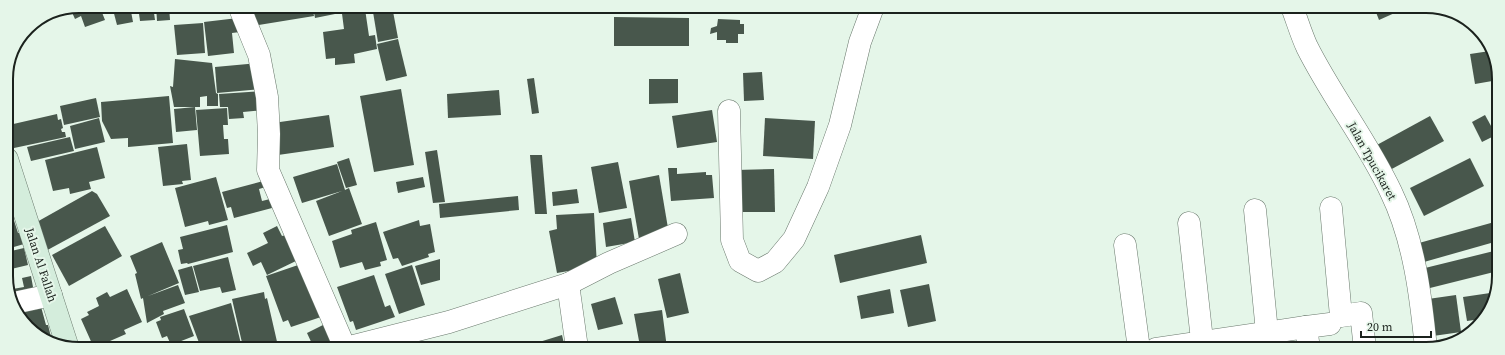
<svg xmlns="http://www.w3.org/2000/svg" width="1505" height="355" font-family="'Source Serif 4',serif">
  <style>
    .building { fill: #48574c }
    .lines { fill: none; stroke-linecap: round; stroke-linejoin: round }
    .street-casing { stroke: #69786c; stroke-width: 23 }
    .secondary-casing { stroke: #69786c; stroke-width: 23 }
    .street { stroke: #fff; stroke-width: 22 }
    .secondary { stroke: #d4eddc; stroke-width: 22 }
    .labels { text-anchor: middle; stroke-width: 4; stroke-linejoin: round; paint-order: stroke }
    .street-label { font-size: 12px; fill: #1b221d; stroke: #e5f6e9 }
    .rim { fill: none; stroke: #1b221d; stroke-width: 2 }
  </style>
  <rect width="100%" height="100%" fill="#e5f6e9"/>
  <g class="building">
    <path d="M79 6H107L101 10 105 20 85 27 81 16 75 19 70 8Z"/>
    <path d="M112 6H130L133 22 117 25Z"/>
    <path d="M138 6H153L155 20 140 21Z"/>
    <path d="M156 6H169L170 20 157 21Z"/>
    <path d="M249 6H312L314 16 253 26Z"/>
    <path d="M313 6H338L340 13 315 18Z"/>
    <path d="M341 6H368L369 9H365L369 36 375 35 377 49 354 54 355 63 335 65V58L326 59 323 32 344 29Z"/>
    <path d="M372 6H392L398 38 378 42Z"/>
    <path d="M659 7H690V9Z"/>
    <path d="M1374 7H1408L1379 20Z"/>
    <path d="M614 17 689 18V46H614Z"/>
    <path d="M238 18 240 32 232 33 234 53 208 56 204 22Z"/>
    <path d="M718 19 740 20V24H744V34H738V43H726V40H717V32L710 34 711 28 717 26Z"/>
    <path d="M203 23 205 53 177 55 174 25Z"/>
    <path d="M32 24 33 30 25 32 27 27Z"/>
    <path d="M398 39 407 76 386 81 377 44Z"/>
    <path d="M1490 51 1498 64V80L1475 84 1470 54Z"/>
    <path d="M175 59 212 63 216 93 218 94V106H207V96L200 97V107H174L170 86 173 87Z"/>
    <path d="M259 63 262 89 217 93 215 67Z"/>
    <path d="M762 72 764 100 744 101 743 73Z"/>
    <path d="M534 78 539 113 532 114 527 79Z"/>
    <path d="M649 79H678V103L649 104Z"/>
    <path d="M401 89 414 165 374 172 360 96Z"/>
    <path d="M499 90 501 115 448 118 447 94Z"/>
    <path d="M263 91 265 110 243 112 244 118 229 119 228 107H220L219 94Z"/>
    <path d="M169 96 173 143 128 147V138L111 139 102 121 101 102Z"/>
    <path d="M96 98 100 117 64 125 60 106Z"/>
    <path d="M195 107 197 130 176 132 174 109Z"/>
    <path d="M227 108 228 125H223L224 139H228L229 154 200 156 196 110Z"/>
    <path d="M712 110 717 142 677 148 672 116Z"/>
    <path d="M57 114 58 120 61 119 63 128 61 129 62 132H65L66 137 14 148 9 125Z"/>
    <path d="M329 115 334 147 278 155 273 123Z"/>
    <path d="M1485 115 1496 135 1482 142 1472 122Z"/>
    <path d="M1430 116 1444 141 1388 171 1375 146Z"/>
    <path d="M99 118 105 142 75 149 70 126Z"/>
    <path d="M765 118 815 121 813 159 763 156Z"/>
    <path d="M70 137 74 151 31 161 27 147Z"/>
    <path d="M187 144 191 180 182 181 183 184 163 186 158 147Z"/>
    <path d="M1498 144V155L1493 147Z"/>
    <path d="M97 147 105 178 89 182 91 189 70 194 69 188 53 191 45 160Z"/>
    <path d="M437 150 445 202 433 203 425 152Z"/>
    <path d="M530 155H542L547 214H535Z"/>
    <path d="M349 158 357 185 346 188 337 162Z"/>
    <path d="M1470 158 1484 186 1424 216 1410 188Z"/>
    <path d="M618 162 627 208 599 213 591 167Z"/>
    <path d="M337 164 345 190 349 188 362 224 329 236 316 201 342 191 302 203 293 177Z"/>
    <path d="M668 168H677V174L706 172V175H712L714 198 671 201Z"/>
    <path d="M774 169 775 212H736V170Z"/>
    <path d="M659 175 669 234 639 239 629 181Z"/>
    <path d="M216 177 228 220 209 225 208 221 185 227 175 188Z"/>
    <path d="M423 177 425 187 398 193 396 182Z"/>
    <path d="M267 180 269 186 259 189 262 201 270 199 272 208 234 218 231 207 227 208 222 192Z"/>
    <path d="M577 189 579 203 553 206 552 192Z"/>
    <path d="M92 191 97 194 110 216 42 253 35 223Z"/>
    <path d="M518 196 519 210 440 218 439 204Z"/>
    <path d="M11 211 18 233H21L24 244 7 249V212Z"/>
    <path d="M594 213 597 266 557 273 549 231 557 229 556 215Z"/>
    <path d="M631 218 635 242 606 247 603 223Z"/>
    <path d="M419 220 420 226 430 224 435 252 428 254 429 257 402 266 398 258 393 259 383 232Z"/>
    <path d="M1498 221V241L1424 262 1419 243Z"/>
    <path d="M376 222 387 260 380 262 381 266 365 270 362 262 340 268 332 241 352 234 351 230Z"/>
    <path d="M227 225 233 252 188 264 187 263 181 264 178 250 183 249 180 237Z"/>
    <path d="M105 226 122 256 69 286 52 255Z"/>
    <path d="M277 226 282 236 286 235 298 260 267 275 261 262 253 266 247 253 268 243 263 233Z"/>
    <path d="M921 235 927 263 840 283 834 255Z"/>
    <path d="M162 242 179 283 148 296 178 285 185 303 163 311 164 314 147 323 143 298 141 299 135 274 137 273 130 256Z"/>
    <path d="M24 248 28 265 7 270V252Z"/>
    <path d="M1498 250V271L1426 289 1421 269Z"/>
    <path d="M228 257 236 290 222 293 220 287 200 291 193 266Z"/>
    <path d="M440 259V280L421 285 415 266Z"/>
    <path d="M301 264 327 315 291 327 288 320 283 322 266 276Z"/>
    <path d="M412 265 425 305 399 314 385 274Z"/>
    <path d="M192 266 199 292 185 295 178 270Z"/>
    <path d="M680 273 689 313 667 318 658 279Z"/>
    <path d="M7 275 11 288 7 289Z"/>
    <path d="M374 275 385 307 390 305 395 317 356 330 353 321 350 322 337 287Z"/>
    <path d="M31 276 35 298 14 303 7 290 24 287 22 278Z"/>
    <path d="M929 284 936 321 908 327 900 290Z"/>
    <path d="M127 289 142 322 124 330 126 334 94 348 81 319 89 315 87 312 99 306 96 298 107 292 110 297Z"/>
    <path d="M890 289 894 313 861 319 857 296Z"/>
    <path d="M264 292 265 299 267 298 278 346 243 347 232 299Z"/>
    <path d="M1497 292 1481 319 1467 321 1463 297Z"/>
    <path d="M1456 295 1461 332 1433 336 1428 299Z"/>
    <path d="M615 297 623 324 598 330 591 304Z"/>
    <path d="M40 303 46 325H48L52 341 27 328 17 308Z"/>
    <path d="M231 303 242 348H201L189 316Z"/>
    <path d="M184 309 194 336 171 345 167 336 162 338 156 322 161 320 160 317Z"/>
    <path d="M662 310 667 348H607L639 341 634 314Z"/>
    <path d="M327 323 336 344 328 348H314L307 333Z"/>
    <path d="M562 335 565 348H537L536 343Z"/>
    <path d="M134 341 137 348H119Z"/>
    <path d="M1350 343 1351 349H1325V348Z"/>
  </g>
  <g class="lines">
    <g class="street-casing">
      <g id="street">
        <path d="M239 6 259 55 267 97 269 134 268 170 345 348"/>
        <path d="M1292 7C1297 20 1301 34 1307 47 1332 97 1367 141 1391 192 1414 239 1421 297 1426 349"/>
        <path d="M729 111 732 240 740 261 758 271 775 262 794 239 818 187 840 125 860 42 873 7"/>
        <path d="M1331 208 1341 316 1361 313 1365 349"/>
        <path d="M1255 210 1267 332"/>
        <path d="M1189 223 1203 349"/>
        <path d="M1125 245 1139 349"/>
        <path d="M568 284 577 348"/>
        <path d="M14 303 51 295"/>
        <path d="M346 348 449 322 568 284 609 263 676 234"/>
        <path d="M1156 349 1306 327"/>
        <path d="M1309 349 1306 327 1330 324"/>
      </g>
    </g>
    <g class="secondary-casing">
      <path id="secondary" d="M7 159 68 348"/>
    </g>
    <use href="#street" class="street"/>
    <use href="#secondary" class="secondary"/>
  </g>
  <g class="labels">
    <g class="street-label">
      <text transform="translate(1372 161) rotate(61)" y="4">Jalan Tpucikaret</text>
      <text transform="translate(41 265) rotate(72)" y="4">Jalan Al Fallah</text>
    </g>
  </g>
  <path d="M0 0H1505V355H0ZM79 13H1426A66 66 0 0 1 1492 79V276A66 66 0 0 1 1426 342H79A66 66 0 0 1 13 276V79A66 66 0 0 1 79 13Z" fill="#e5f6e9" fill-rule="evenodd"/>
  <path class="rim" d="M79 13H1426A66 66 0 0 1 1492 79V276A66 66 0 0 1 1426 342H79A66 66 0 0 1 13 276V79A66 66 0 0 1 79 13Z"/>
  <path d="M1361 331v6h70v-6" fill="none" stroke="#1b221d" stroke-width="2"/>
  <text x="1367" y="331" font-size="12" fill="#1b221d" stroke="#e5f6e9" stroke-width="3" paint-order="stroke">20 m</text>
</svg>
